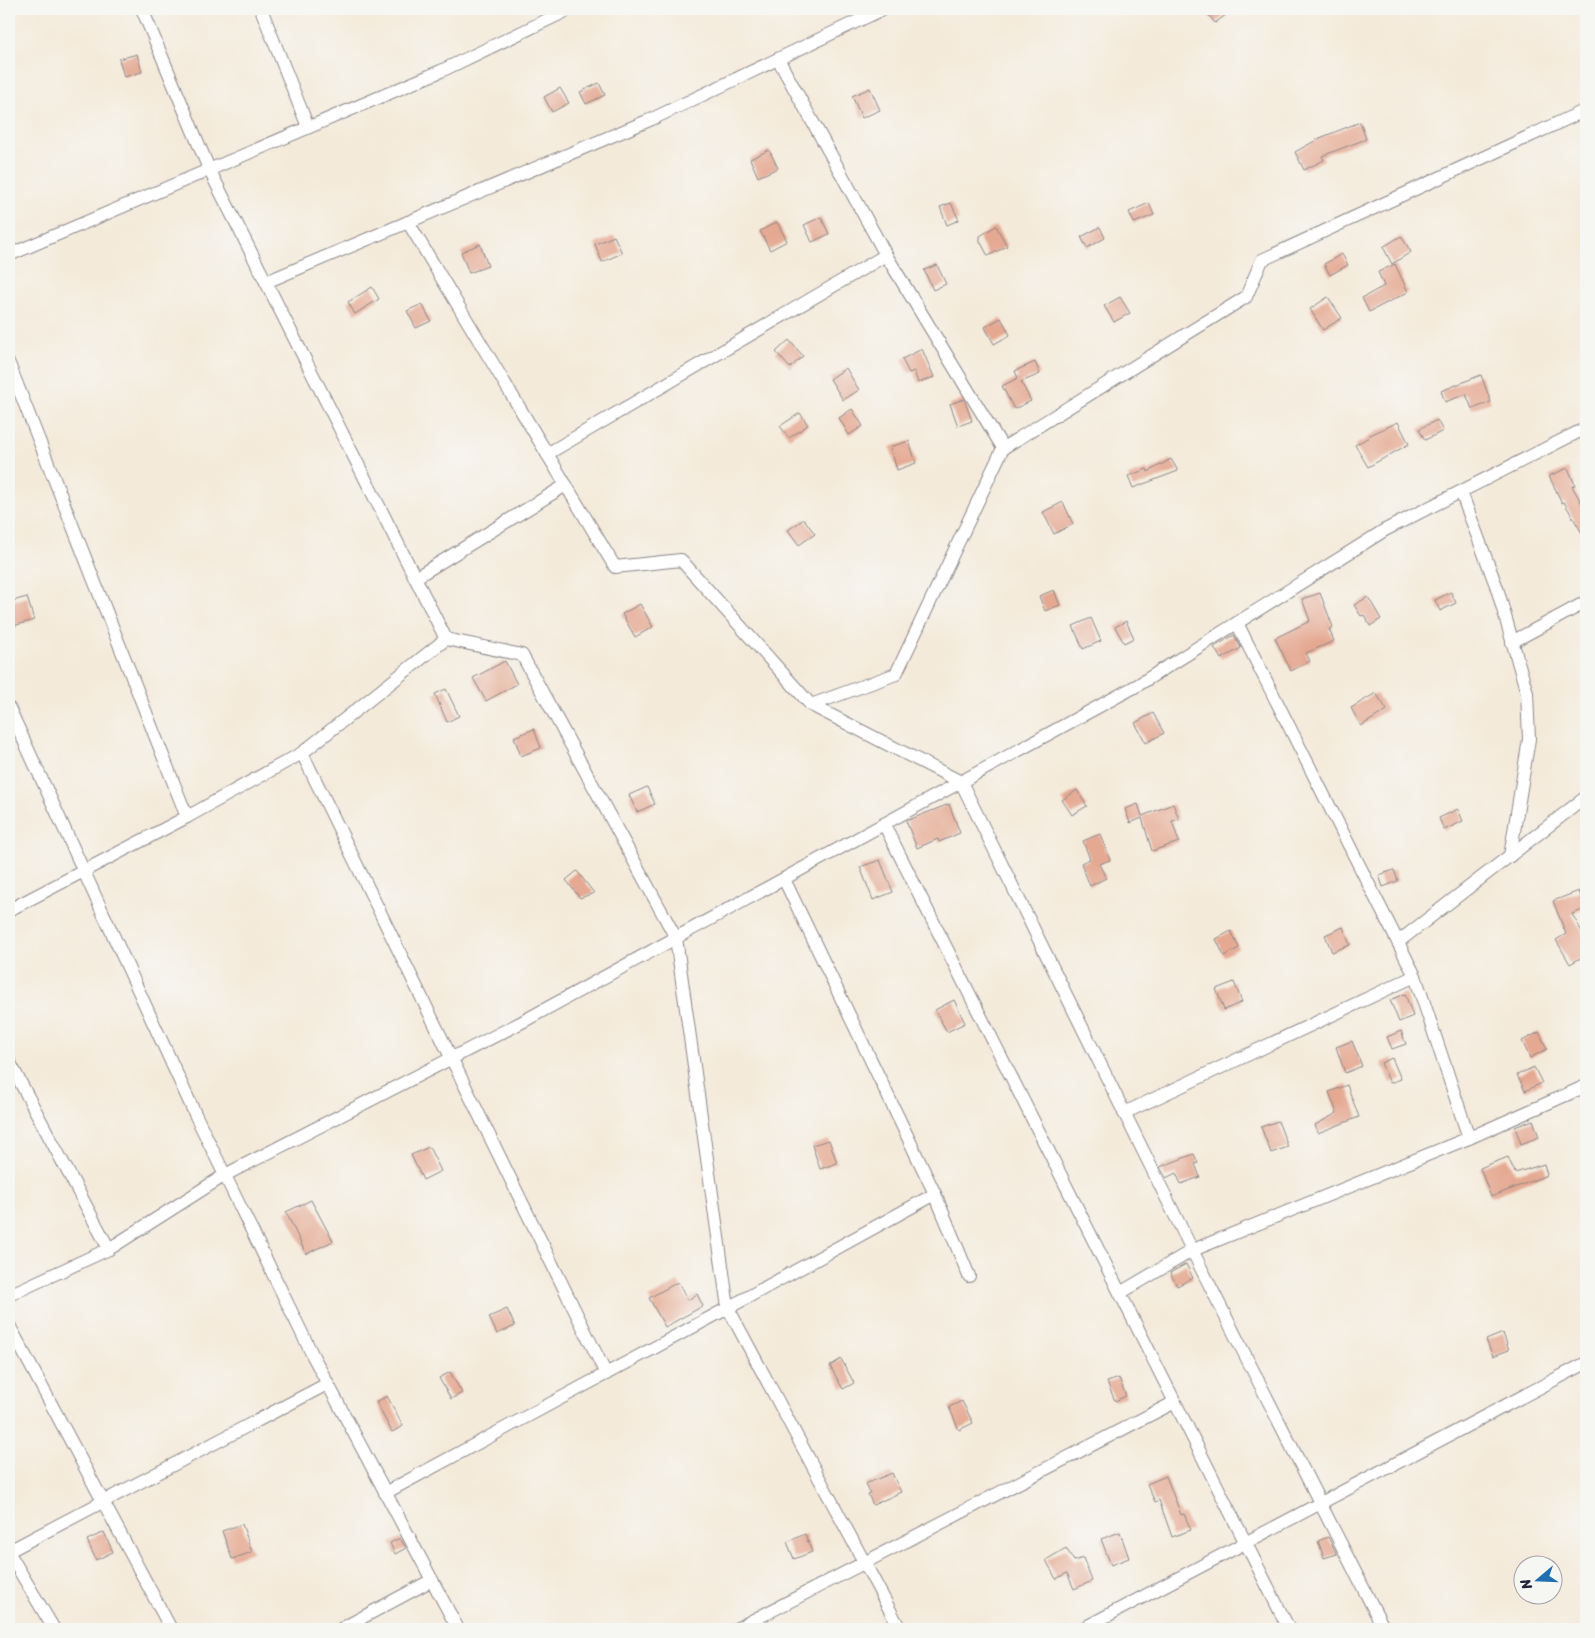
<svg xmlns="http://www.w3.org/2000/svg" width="1595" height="1638" font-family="Sriracha,sans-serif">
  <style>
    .building { fill: #e5a992 }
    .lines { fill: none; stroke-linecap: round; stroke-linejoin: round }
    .street-casing { stroke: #8b868a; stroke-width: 14 }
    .street { stroke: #fff; stroke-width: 12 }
  </style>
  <rect width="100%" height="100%" fill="#f6f6f2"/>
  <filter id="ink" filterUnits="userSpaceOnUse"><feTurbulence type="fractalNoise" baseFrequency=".02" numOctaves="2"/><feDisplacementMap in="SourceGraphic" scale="10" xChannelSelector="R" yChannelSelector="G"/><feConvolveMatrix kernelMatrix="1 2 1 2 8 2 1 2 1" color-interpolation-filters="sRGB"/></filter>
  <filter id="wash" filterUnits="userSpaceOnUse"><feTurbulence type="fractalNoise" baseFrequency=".0096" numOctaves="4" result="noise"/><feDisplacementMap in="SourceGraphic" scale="20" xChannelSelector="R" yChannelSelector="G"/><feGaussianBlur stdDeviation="1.12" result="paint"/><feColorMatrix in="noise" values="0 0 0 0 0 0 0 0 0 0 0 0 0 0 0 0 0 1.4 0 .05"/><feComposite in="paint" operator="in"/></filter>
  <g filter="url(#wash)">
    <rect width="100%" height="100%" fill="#f4eada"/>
    <g id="blocks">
      <g class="building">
        <path d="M1204 9H1234L1215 23Z"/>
        <path d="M137 54 142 72 124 77 119 59Z"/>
        <path d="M599 83 605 95 586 104 580 92Z"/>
        <path d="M560 88 569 103 552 112 544 97Z"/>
        <path d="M870 88 880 110 862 118 852 96Z"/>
        <path d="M1360 122 1366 139 1322 156 1324 160 1304 170 1295 152 1320 138Z"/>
        <path d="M769 150 778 168 758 177 750 159Z"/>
        <path d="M951 203 959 220 947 225 940 207Z"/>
        <path d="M1149 203 1154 215 1134 223 1129 212Z"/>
        <path d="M821 217 829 234 812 242 804 225Z"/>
        <path d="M777 222 787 241 770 250 760 231Z"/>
        <path d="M996 226 1007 246 988 256 980 241V236Z"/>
        <path d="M1100 227 1105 238 1087 248 1081 237Z"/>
        <path d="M614 236 622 253 602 262 595 244Z"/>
        <path d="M1401 236 1411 252 1392 264 1383 247Z"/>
        <path d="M480 244 488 266 469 273 461 252Z"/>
        <path d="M1342 254 1348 265 1330 275 1324 264Z"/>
        <path d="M1395 264 1408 292 1369 312 1362 298 1384 286 1378 272Z"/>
        <path d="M937 265 946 284 933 290 924 270Z"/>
        <path d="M372 287 379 299 355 314 348 302Z"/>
        <path d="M1120 297 1130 313 1114 322 1104 306Z"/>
        <path d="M1328 297 1342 318 1323 330 1310 309Z"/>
        <path d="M422 304 431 321 416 328 407 311Z"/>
        <path d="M1001 318 1010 335 994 344 985 327Z"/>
        <path d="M789 340 803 356 790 368 776 352Z"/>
        <path d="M922 349 934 377 918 383 914 371 909 373 902 359Z"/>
        <path d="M1035 362 1040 374 1021 382 1031 401 1014 409 1002 386 1018 378 1015 371Z"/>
        <path d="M846 368 859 390 843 400 830 379Z"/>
        <path d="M1481 375 1491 402 1472 409 1466 394 1445 402 1441 391Z"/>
        <path d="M964 399 972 421 958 426 950 404Z"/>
        <path d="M852 409 863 426 849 435 839 418Z"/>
        <path d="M800 413 808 425 789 438 780 426Z"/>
        <path d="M1437 420 1443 431 1425 440 1419 429Z"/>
        <path d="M1398 422 1409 444 1368 467 1355 445 1369 437 1368 436Z"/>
        <path d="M909 441 916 463 897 470 890 447Z"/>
        <path d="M1171 459 1178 471 1133 488 1128 476 1147 469 1148 472Z"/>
        <path d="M1568 468 1575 485 1572 486 1586 511V540L1564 502 1562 503 1549 476Z"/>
        <path d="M1063 502 1073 524 1054 534 1043 512Z"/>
        <path d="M804 519 815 534 799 545 788 530Z"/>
        <path d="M1054 590 1060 605 1045 611 1039 596Z"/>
        <path d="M1451 592 1456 603 1440 611 1435 600Z"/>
        <path d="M1320 593 1333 627 1329 629 1334 641 1306 653 1310 661 1291 671 1275 638 1310 621 1302 599Z"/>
        <path d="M27 597 34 620 13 626 9 611V602Z"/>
        <path d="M1368 597 1381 619 1370 626 1364 615 1361 616 1354 605Z"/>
        <path d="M640 604 653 627 635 637 622 614Z"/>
        <path d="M1091 618 1101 641 1083 649 1073 626Z"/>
        <path d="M1126 621 1134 638 1124 643 1115 627Z"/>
        <path d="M1234 635 1241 648 1221 659 1214 647Z"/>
        <path d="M505 661 517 684 486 701 473 678Z"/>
        <path d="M446 689 459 716 447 722 435 694Z"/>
        <path d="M1376 693 1387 710 1361 726 1351 708Z"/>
        <path d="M1153 713 1164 733 1146 743 1135 723Z"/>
        <path d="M534 729 541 748 521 756 514 737Z"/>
        <path d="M647 787 655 804 637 812 629 795Z"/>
        <path d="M1077 790 1087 806 1072 815 1062 800Z"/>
        <path d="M949 804 960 833 939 842 938 839 917 848 906 821Z"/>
        <path d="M1138 804 1142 816 1173 804 1179 819 1172 821 1179 842 1152 851 1142 818 1130 823 1125 809Z"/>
        <path d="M1458 809 1463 821 1444 830 1439 818Z"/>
        <path d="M1100 834 1110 860 1099 864 1106 878 1090 886 1081 863 1090 859 1083 841Z"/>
        <path d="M880 860 893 892 873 900 860 867Z"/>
        <path d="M1394 870 1398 881 1383 887 1379 875Z"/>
        <path d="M577 871 594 893 580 898 566 880Z"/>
        <path d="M1579 891 1585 909 1572 914 1586 939V955L1570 964 1556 940 1566 934 1553 901Z"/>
        <path d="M1343 927 1350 945 1332 952 1325 935Z"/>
        <path d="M1231 931 1239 948 1224 956 1216 939Z"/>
        <path d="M1234 982 1242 1002 1224 1010 1216 989Z"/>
        <path d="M1405 994 1413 1016 1399 1022 1390 1000Z"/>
        <path d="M954 1000 965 1023 947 1032 935 1010Z"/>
        <path d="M1401 1031 1406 1044 1392 1049 1387 1037Z"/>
        <path d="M1539 1032 1547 1049 1530 1058 1522 1041Z"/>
        <path d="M1352 1041 1362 1066 1345 1073 1336 1047Z"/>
        <path d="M1392 1058 1401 1079 1390 1083 1381 1063Z"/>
        <path d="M1534 1067 1542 1083 1525 1091 1517 1075Z"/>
        <path d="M1347 1085 1359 1117 1318 1133 1315 1125 1337 1113 1329 1092Z"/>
        <path d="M1533 1120 1539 1137 1521 1144 1515 1127Z"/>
        <path d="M1278 1121 1288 1147 1271 1153 1261 1127Z"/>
        <path d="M829 1140 837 1163 820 1169 812 1145Z"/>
        <path d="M429 1147 441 1171 423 1180 411 1155Z"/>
        <path d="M1194 1154 1198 1163 1195 1164 1200 1177 1181 1184 1176 1173 1166 1178 1160 1167Z"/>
        <path d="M1508 1157 1515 1173 1544 1164 1547 1175 1491 1197 1480 1168Z"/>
        <path d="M311 1200 333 1241 306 1254 286 1212Z"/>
        <path d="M1186 1264 1193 1278 1177 1286 1170 1273Z"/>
        <path d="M678 1282 688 1300 697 1294 703 1306 665 1327 649 1298Z"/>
        <path d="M507 1309 515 1326 497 1334 489 1317Z"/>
        <path d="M1503 1333 1509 1350 1493 1356 1486 1340Z"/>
        <path d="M841 1359 854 1383 843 1389 830 1366Z"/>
        <path d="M450 1372 462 1393 451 1399 439 1378Z"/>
        <path d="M1119 1378 1126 1396 1115 1401 1107 1382Z"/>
        <path d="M387 1396 403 1426 392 1432 376 1402Z"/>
        <path d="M962 1401 973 1423 959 1430 949 1407Z"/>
        <path d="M892 1473 901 1492 873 1505 868 1494 870 1493 865 1484Z"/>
        <path d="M1166 1476 1181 1515 1184 1514 1191 1530 1172 1537 1159 1500 1155 1502 1147 1484Z"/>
        <path d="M242 1524 252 1552 232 1559 222 1531Z"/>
        <path d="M104 1532 113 1552 96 1560 87 1540Z"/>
        <path d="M1120 1532 1129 1558 1111 1565 1101 1539Z"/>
        <path d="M805 1534 812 1552 794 1559 787 1542Z"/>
        <path d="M1328 1537 1337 1554 1324 1558 1318 1541Z"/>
        <path d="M400 1538 406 1548 395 1554 390 1543Z"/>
        <path d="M1066 1548 1074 1561 1083 1558 1092 1581 1074 1589 1067 1573 1056 1579 1046 1560Z"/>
      </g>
    </g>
  </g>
  <g filter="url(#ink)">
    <use href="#blocks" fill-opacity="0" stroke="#8b868a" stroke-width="1"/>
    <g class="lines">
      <g class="street-casing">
        <g id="street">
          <path d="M142 9 209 169 446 639 522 655 676 938 728 1308 900 1629"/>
          <path d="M261 9 308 127"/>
          <path d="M778 59 886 255 1003 448"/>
          <path d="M408 222 615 567 681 560 811 705 961 782 1199 1264 1384 1629"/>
          <path d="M9 255 441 71 570 9"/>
          <path d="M266 282 652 119 883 9"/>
          <path d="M9 364 187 817"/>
          <path d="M547 454 886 255"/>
          <path d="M1461 492 1497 588 1527 693 1529 739 1510 856"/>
          <path d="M415 578 566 485"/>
          <path d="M1237 623 1415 976 1469 1138"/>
          <path d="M1512 642 1586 602"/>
          <path d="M811 705 896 674 1003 448 1246 297 1262 260 1586 110"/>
          <path d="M9 708 196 1116 313 1356 458 1629"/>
          <path d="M302 753 606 1374"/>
          <path d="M884 824 1289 1629"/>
          <path d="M784 879 935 1194 969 1276"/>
          <path d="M9 910 187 817 302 753 446 639"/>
          <path d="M1398 942 1586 797"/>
          <path d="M9 1061 109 1249"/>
          <path d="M1124 1113 1415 976"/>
          <path d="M1120 1293 1193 1250 1469 1138 1586 1086"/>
          <path d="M9 1295 109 1249 225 1175 522 1022 1138 685 1385 530 1586 428"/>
          <path d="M9 1325 171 1629"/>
          <path d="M385 1493 728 1308 935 1194"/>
          <path d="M9 1551 327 1384"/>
          <path d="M9 1553 54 1629"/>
          <path d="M341 1629 432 1580"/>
          <path d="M736 1629 1175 1402"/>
          <path d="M1082 1629 1586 1363"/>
        </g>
      </g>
      <use href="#street" class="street"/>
    </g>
  </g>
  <rect width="1595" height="1638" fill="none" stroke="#f6f6f2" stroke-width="30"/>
  <g transform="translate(1538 1580) rotate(251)"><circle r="24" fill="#f6f6f2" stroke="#a1a1a9"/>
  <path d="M0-4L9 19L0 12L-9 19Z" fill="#1f6fb2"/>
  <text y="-8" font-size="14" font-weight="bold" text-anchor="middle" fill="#22223b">N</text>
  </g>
</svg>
